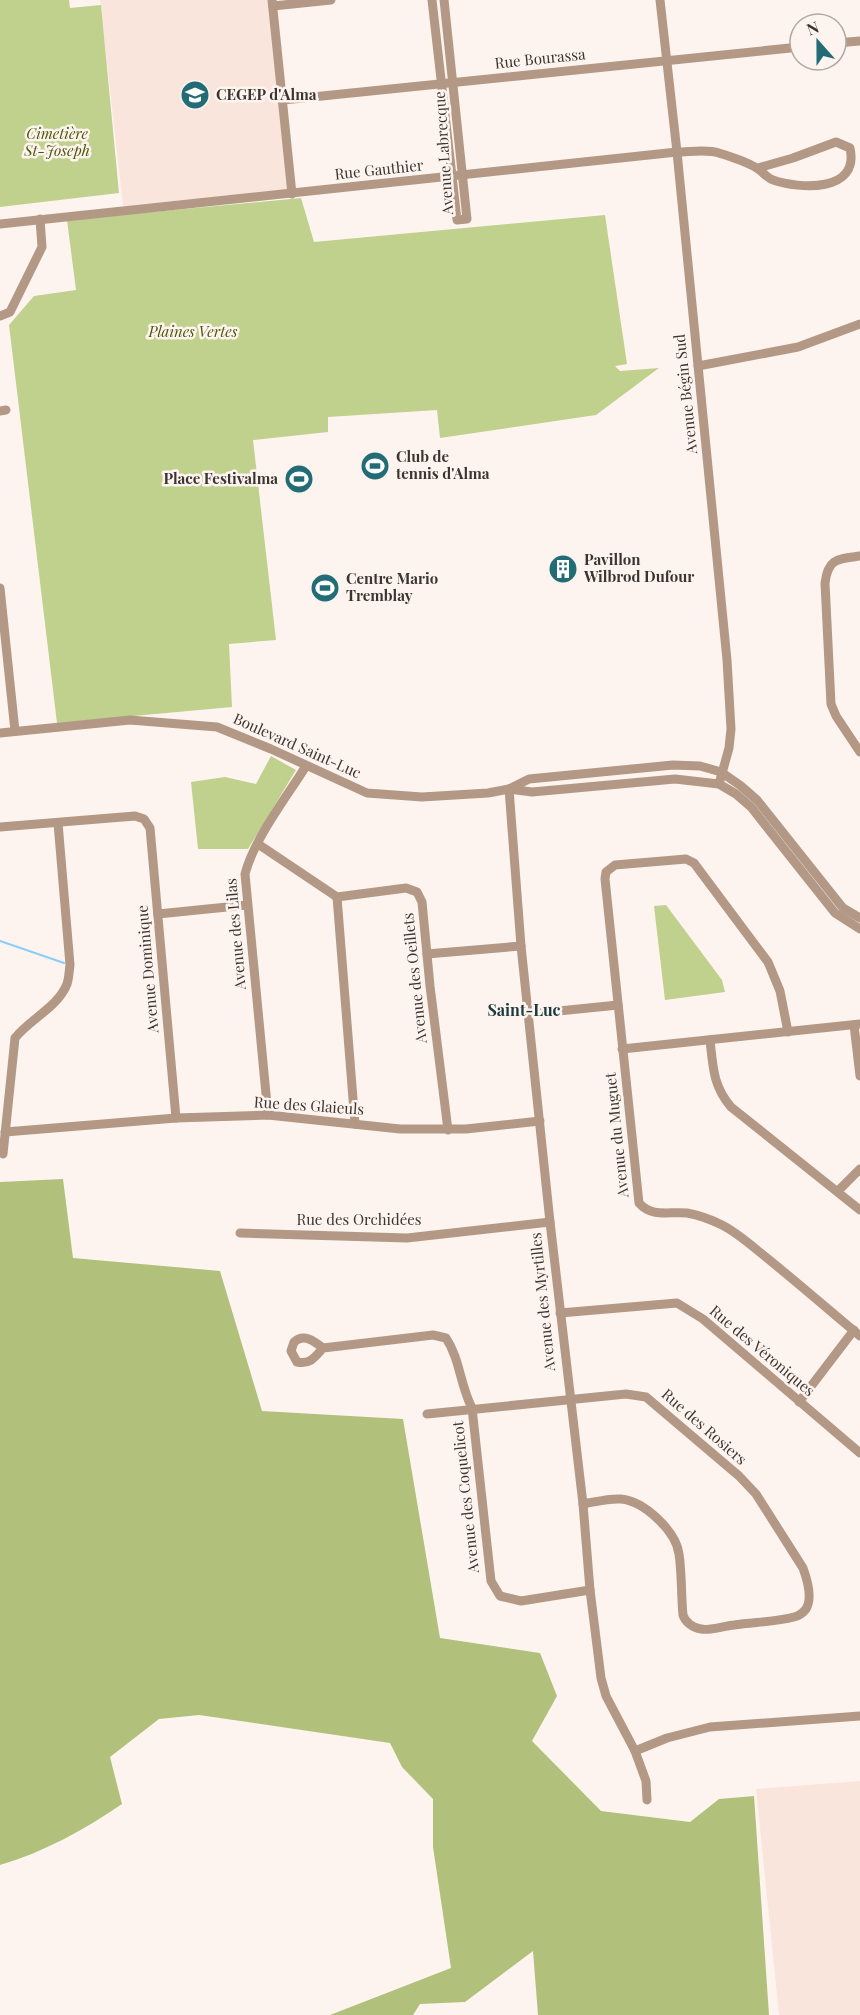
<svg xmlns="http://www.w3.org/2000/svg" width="860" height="2015" font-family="'Playfair Display',serif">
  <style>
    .built { fill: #fae5dd }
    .green { fill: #c0d08d }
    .forest { fill: #b1c17c }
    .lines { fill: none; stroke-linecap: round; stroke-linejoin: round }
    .stream { stroke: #8accfa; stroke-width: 2 }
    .minor { stroke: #b39985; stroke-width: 9 }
    .labels { text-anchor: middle; stroke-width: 5; stroke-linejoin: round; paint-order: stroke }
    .street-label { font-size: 15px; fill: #3a3533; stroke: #fef4ef }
    .poi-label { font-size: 15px; font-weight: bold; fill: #3a3533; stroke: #fef4ef; text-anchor: start }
    .park-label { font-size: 15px; font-style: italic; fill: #4b5807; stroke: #fef4ef }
    .neighbourhood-label { font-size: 16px; font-weight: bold; fill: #193a3f; stroke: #fef4ef }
  </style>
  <rect width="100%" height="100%" fill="#fef4ef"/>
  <g class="built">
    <path d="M100 0H269L288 190 123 206Z"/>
    <path d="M860 1781V2015H779L756 1789Z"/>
  </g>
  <g class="green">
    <path d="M0 0H69L70 8 101 5 119 193 0 207Z"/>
    <path d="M301 198 314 242 605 215 627 364 615 366 620 371 659 368 596 415 440 438 437 410 328 417V432L253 440 276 640 229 644 232 707 57 723 9 325 34 296 76 290 67 220Z"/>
    <path d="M271 756 296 770 248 849H198L191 782 225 777 256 784Z"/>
    <path d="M666 905 722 980 725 992 665 1000 654 906Z"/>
  </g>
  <path class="forest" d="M63 1179 73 1258 220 1271 262 1411 403 1419 440 1638 540 1653 557 1696 532 1741 601 1811 690 1822 719 1799 754 1796 769 2015H538L533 1951 465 2002 420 2004 413 2015H330L451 1968 433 1847V1799L402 1767 390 1743 199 1715 159 1719 110 1757 122 1804C84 1830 44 1852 0 1865V1182Z"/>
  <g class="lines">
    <path class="stream" d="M0 941 64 963"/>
    <g class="minor">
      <path d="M272 0 292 194"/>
      <path d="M432 0 457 220 467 219 444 0"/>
      <path d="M660 0 677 152 727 660 731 729 729 748 719 784"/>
      <path d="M273 6 331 0"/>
      <path d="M836 43 860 41"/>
      <path d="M283 100 800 47"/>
      <path d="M0 224 677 152C690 152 707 149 719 153 731 157 748 162 758 169 763 172 767 178 773 180 799 189 860 193 850 148L836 142 793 158 758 168"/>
      <path d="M0 316 10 312 42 247 40 219"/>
      <path d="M698 366 798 347 860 324"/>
      <path d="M0 411 6 410"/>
      <path d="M860 556C838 559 828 558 825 583L831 704 836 716 860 752"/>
      <path d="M0 588 15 731"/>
      <path d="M0 733 130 720 217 727 271 749 367 793 422 797 488 793 509 789 532 792 675 779 719 784 736 794 751 807 835 913 860 929"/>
      <path d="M509 789 521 946 550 1222 583 1504 590 1590 601 1678 606 1696 635 1751 646 1781 647 1800"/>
      <path d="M509 789 529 779 673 765 700 766 721 772 741 786 757 800 843 908 860 918"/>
      <path d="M0 827 135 816 144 819 150 828 176 1118"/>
      <path d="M258 844 337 897 406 888 417 892 422 902 430 986 448 1130"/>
      <path d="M337 897 355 1124"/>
      <path d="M158 914 247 905"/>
      <path d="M427 954 521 946"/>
      <path d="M529 1014 618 1005"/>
      <path d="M854 1025 860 1076"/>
      <path d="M788 1032 780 991 768 962 694 863 686 859 615 865 606 872 605 879 639 1203C652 1218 670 1211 687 1213 698 1215 712 1220 722 1225 738 1233 753 1247 767 1258 799 1284 829 1310 860 1336"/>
      <path d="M710 1040C713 1067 713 1086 731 1107L860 1210"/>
      <path d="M622 1049 860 1024"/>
      <path d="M268 1115 245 874C254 839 286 798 306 766"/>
      <path d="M5 1132 176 1118 268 1115 400 1129H466L540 1121"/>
      <path d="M3 1154 15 1038C30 1019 58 1007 67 984 69 978 69 972 70 965L58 823"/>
      <path d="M838 1191 860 1169"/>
      <path d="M240 1233 407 1238 550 1222"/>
      <path d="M560 1313 677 1303 703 1319 860 1453"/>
      <path d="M323 1348C314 1341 304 1333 294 1342L291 1351 297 1362C310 1365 315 1357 323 1348L433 1335 446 1338C460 1359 460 1385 472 1408L491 1581 500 1596 521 1601 590 1590"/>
      <path d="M799 1402 854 1330"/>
      <path d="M427 1414 626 1394 646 1397 739 1476 756 1494 803 1568C807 1579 813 1598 806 1609 803 1613 798 1616 794 1617 775 1622 754 1622 734 1625 723 1626 711 1631 701 1629 693 1628 685 1622 683 1615 681 1595 682 1574 679 1554 676 1531 644 1501 621 1499 609 1498 595 1502 583 1504"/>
      <path d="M635 1751 667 1738 710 1727 860 1716"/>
    </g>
  </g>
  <defs>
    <g id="university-disc" transform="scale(1.5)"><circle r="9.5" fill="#226c76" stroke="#fef4ef"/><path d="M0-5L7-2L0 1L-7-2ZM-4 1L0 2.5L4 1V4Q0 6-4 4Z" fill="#fff"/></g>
    <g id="stadium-disc" transform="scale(1.5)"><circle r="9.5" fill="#226c76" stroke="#fef4ef"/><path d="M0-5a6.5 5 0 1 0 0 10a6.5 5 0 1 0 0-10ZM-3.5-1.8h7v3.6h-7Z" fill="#fff"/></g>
    <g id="building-disc" transform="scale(1.5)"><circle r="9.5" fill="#226c76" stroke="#fef4ef"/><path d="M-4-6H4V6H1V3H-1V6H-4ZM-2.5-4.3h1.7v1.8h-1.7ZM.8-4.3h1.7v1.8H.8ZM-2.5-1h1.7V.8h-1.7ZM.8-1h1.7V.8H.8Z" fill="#fff"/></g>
  </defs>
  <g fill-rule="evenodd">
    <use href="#university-disc" x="195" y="95"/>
    <use href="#stadium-disc" x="375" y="466"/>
    <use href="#stadium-disc" x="299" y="479"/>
    <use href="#building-disc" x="563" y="569"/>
    <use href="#stadium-disc" x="325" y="588"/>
  </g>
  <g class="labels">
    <g class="street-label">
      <text transform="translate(540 59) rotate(-6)" y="5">Rue Bourassa</text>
      <text transform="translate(444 153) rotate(-94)" y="5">Avenue Labrecque</text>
      <text transform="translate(379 170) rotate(-6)" y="5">Rue Gauthier</text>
      <text transform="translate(686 394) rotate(-96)" y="5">Avenue Bégin Sud</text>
      <text transform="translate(297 746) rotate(24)" y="5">Boulevard Saint-Luc</text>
      <text transform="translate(236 934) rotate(-95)" y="5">Avenue des Lilas</text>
      <text transform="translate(148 969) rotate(-95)" y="5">Avenue Dominique</text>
      <text transform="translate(415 978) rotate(-96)" y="5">Avenue des Oeillets</text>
      <text transform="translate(309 1106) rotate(4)" y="5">Rue des Glaieuls</text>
      <text transform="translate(617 1135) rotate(-96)" y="5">Avenue du Muguet</text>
      <text x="359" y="1225">Rue des Orchidées</text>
      <text transform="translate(543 1302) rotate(-96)" y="5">Avenue des Myrtilles</text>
      <text transform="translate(762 1351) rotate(40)" y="5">Rue des Véroniques</text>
      <text transform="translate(704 1427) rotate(41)" y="5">Rue des Rosiers</text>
      <text transform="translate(466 1497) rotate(-96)" y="5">Avenue des Coquelicot</text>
    </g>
    <g class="poi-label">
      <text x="216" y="100">CEGEP d'Alma</text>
      <text x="396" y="462">Club de<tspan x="396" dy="17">tennis d'Alma</tspan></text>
      <text x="278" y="484" text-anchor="end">Place Festivalma</text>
      <text x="584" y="565">Pavillon<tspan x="584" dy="17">Wilbrod Dufour</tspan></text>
      <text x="346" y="584">Centre Mario<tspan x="346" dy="17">Tremblay</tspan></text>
    </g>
    <g class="park-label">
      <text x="57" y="139">Cimetière<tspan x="57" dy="17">St-Joseph</tspan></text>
      <text x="193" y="337">Plaines Vertes</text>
    </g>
    <g class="neighbourhood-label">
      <text x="524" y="1016">Saint-Luc</text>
    </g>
  </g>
  <g transform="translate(818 42) rotate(339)"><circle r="28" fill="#fef4ef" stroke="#b0a8a4" stroke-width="1.5"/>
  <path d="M0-4.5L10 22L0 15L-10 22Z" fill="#226c76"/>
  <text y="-9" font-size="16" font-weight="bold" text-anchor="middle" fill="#3a3533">N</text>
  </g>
</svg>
